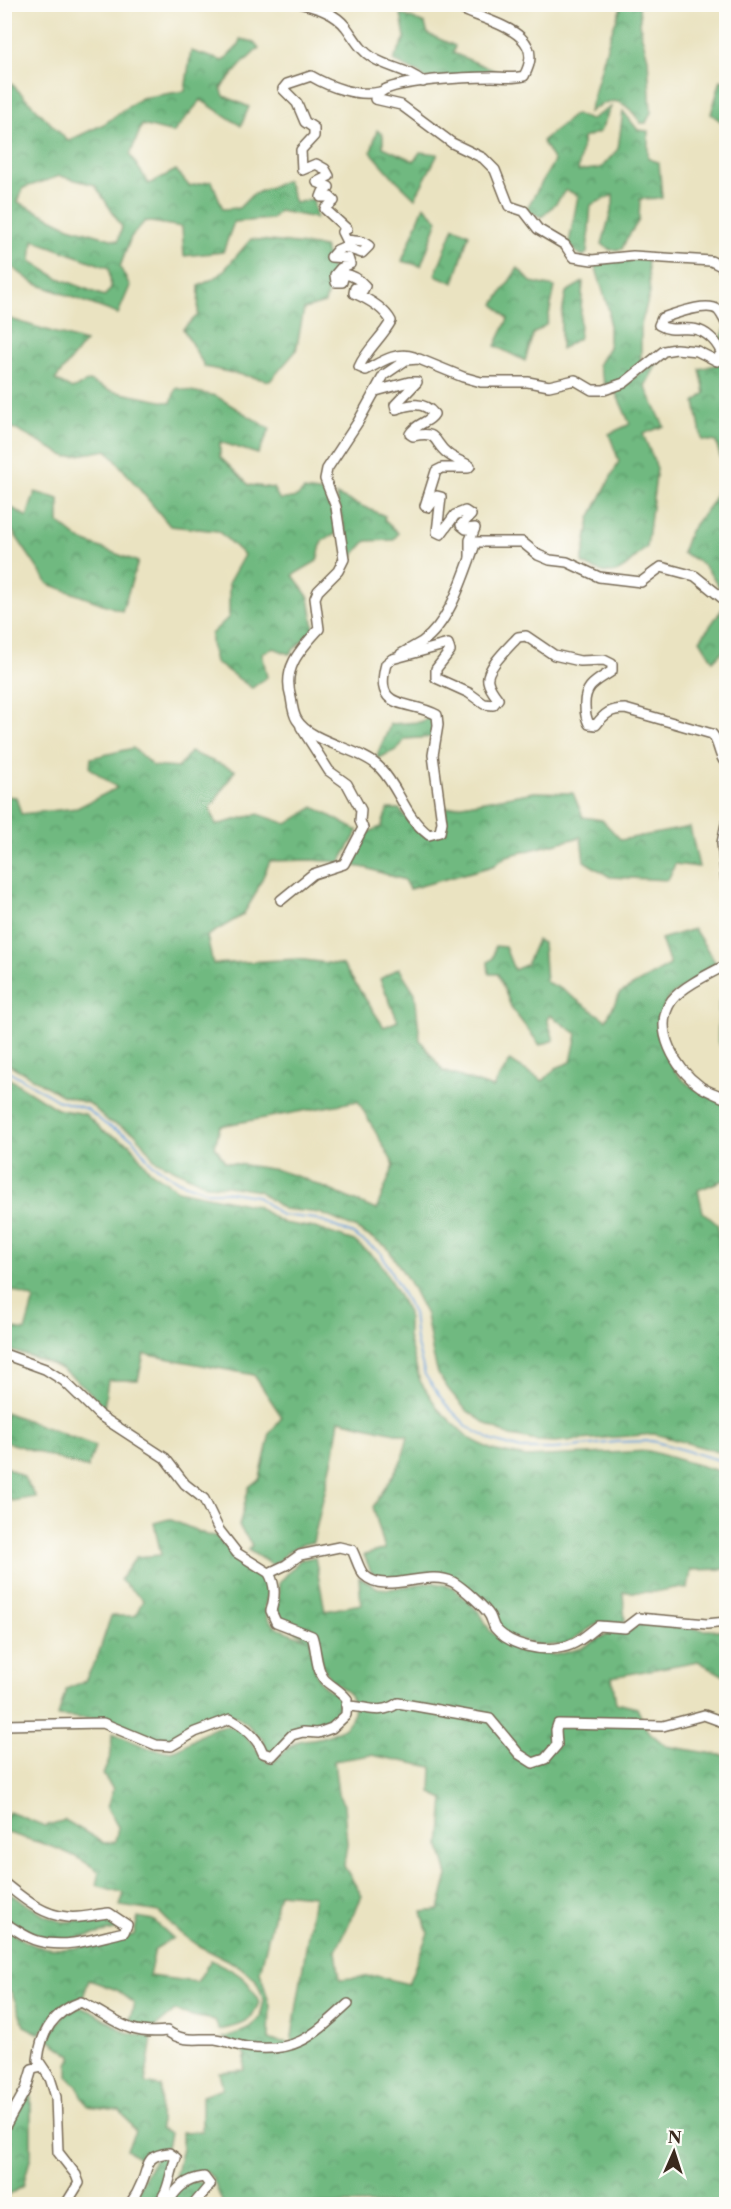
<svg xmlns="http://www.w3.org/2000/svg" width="731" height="2209" font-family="'Libre Caslon Text',serif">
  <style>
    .forest { fill: url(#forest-crowns); stroke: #55724f; stroke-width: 1.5; fill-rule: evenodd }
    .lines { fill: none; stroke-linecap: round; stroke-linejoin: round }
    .stream { stroke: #6ba1d9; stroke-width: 2 }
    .minor-casing { stroke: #786b57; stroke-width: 12 }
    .minor { stroke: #fff; stroke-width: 9 }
  </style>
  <defs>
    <pattern id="forest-crowns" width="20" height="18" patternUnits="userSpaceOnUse" patternTransform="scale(1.5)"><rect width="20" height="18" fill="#6fb980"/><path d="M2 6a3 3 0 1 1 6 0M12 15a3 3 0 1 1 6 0" fill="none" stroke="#5c9768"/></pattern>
  </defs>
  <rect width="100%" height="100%" fill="#fdfcf7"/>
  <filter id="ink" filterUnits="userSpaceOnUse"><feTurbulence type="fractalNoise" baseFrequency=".0167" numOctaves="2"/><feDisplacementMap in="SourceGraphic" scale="12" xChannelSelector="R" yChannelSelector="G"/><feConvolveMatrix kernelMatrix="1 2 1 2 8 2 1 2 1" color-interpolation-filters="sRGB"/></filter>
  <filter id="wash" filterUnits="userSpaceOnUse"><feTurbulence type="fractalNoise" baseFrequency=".008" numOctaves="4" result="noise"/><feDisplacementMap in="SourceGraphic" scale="24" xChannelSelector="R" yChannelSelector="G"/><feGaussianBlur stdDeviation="1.35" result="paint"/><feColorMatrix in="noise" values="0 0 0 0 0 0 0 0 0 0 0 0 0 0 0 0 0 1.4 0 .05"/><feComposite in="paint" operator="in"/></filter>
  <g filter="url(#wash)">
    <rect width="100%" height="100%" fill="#eae3c1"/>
    <g class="forest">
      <path d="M622 5H639L641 33 648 58 651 112 646 123H641C624 99 613 94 589 112L610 36Z"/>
      <path d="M401 14 425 24 428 34 455 46 453 53 496 71 425 79 419 73 393 61 405 38Z"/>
      <path d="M240 39 254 42 259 48 241 65 221 88 224 96 249 107 241 126 201 100 173 133 142 125 130 155 149 184 176 170 189 186 212 181 223 209 239 208 252 195 287 180 295 203 313 199 316 218 279 211 272 219 234 222 223 252 184 256 182 227 145 221 131 237 120 267 130 286 118 314 34 283 5 262V77L68 141 104 124 141 98 185 91 191 51 223 61 239 45ZM60 176 95 185 122 227 118 241 69 227 18 202 23 188ZM33 240 109 268 111 289 104 296 56 277 31 261Z"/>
      <path d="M721 80 726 82V125L711 114Z"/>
      <path d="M611 107 600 132 583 138 578 171 601 168 618 149 623 111 638 130 648 131V158L659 163 662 198 640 199 639 220 626 240 622 249 610 250 602 244 613 204V195L591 205 587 253 583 256 575 252 569 243 578 196 567 190C558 199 552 210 541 217L526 210 554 161 542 141 575 114 590 120Z"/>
      <path d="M377 130 383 135V147L414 161 420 152 438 154 415 198 393 177 371 152Z"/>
      <path d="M424 206 438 220 421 266 402 261Z"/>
      <path d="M454 227 469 234 454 283 435 275Z"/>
      <path d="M251 239 324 247 333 273 325 303 304 309 296 351 270 381 205 367 183 329 198 315 199 286 220 275Z"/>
      <path d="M647 259 650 293 641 325V366L623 380 605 385 598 365 609 347V311L595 265 614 260Z"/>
      <path d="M518 268 531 282 555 287 547 324 533 334 525 361 495 346 508 319 494 304Z"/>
      <path d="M583 282 579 338 561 349V320L566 292Z"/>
      <path d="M4 317 85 342 55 380 72 389 89 381 111 391 171 403 176 388 216 396 270 429 258 454 220 442V457L249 485 273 488 280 500 297 497 304 490 325 493 332 509 336 534 322 541 317 561 293 575 309 598 314 629 289 654 274 648 262 653 267 677 252 688 215 662 211 644V634L229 617V582L244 555 218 531 170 526 107 450 67 457 9 426 4 415Z"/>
      <path d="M726 327V527L723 545 726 553V596C708 575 713 566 682 553L690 531 713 501 723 466 716 442 702 440 695 402 705 393 700 369 718 364 724 352 721 339Z"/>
      <path d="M660 359 645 386 664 426 643 434 657 468 647 547C619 571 618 583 582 563L590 518 619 461 609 434 630 424 615 391Z"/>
      <path d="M35 492 59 499V523L80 540 138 562 122 611 48 584 5 520V499L7 505 27 517Z"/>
      <path d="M336 495 385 516 384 520 398 533 394 540 366 541 349 560V546Z"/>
      <path d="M725 605 726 648 713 661 700 640Z"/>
      <path d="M435 716 433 737 405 739 398 749 377 759C378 745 387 738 390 724L420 722Z"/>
      <path d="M133 748 153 766 178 768 190 752 235 770 210 809 216 825 258 814 287 824 314 807 358 831 340 862 312 860 270 861 255 895 243 915 207 936 213 964 297 959 343 965 384 1027 398 1021 380 979 399 968 415 993 420 1040 443 1071 493 1088 510 1061 543 1081 556 1068 571 1062 577 1034 550 1015 547 1019 554 1040 540 1045 512 1009 498 974H489L488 962 493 958 495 946 505 947 514 970 526 965 537 940 543 943 546 982 561 989 606 1020 620 993 670 965 661 939 694 929 719 968C703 977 684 985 671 996 650 1014 665 1064 682 1079 695 1091 711 1097 726 1104V1179L698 1190 703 1212 718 1225 720 1260H726V1454L655 1434 555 1442 537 1441 510 1436 488 1425 466 1410 449 1390 438 1374 433 1355 426 1315 408 1280 387 1247 355 1228 320 1213 283 1209 259 1191 227 1186 206 1185 155 1160 135 1133 108 1121 90 1104 61 1095 5 1062 4 796 16 797 21 814 77 808 117 788 90 768 91 758ZM358 1101 394 1165 376 1210 302 1178 277 1170 225 1162 215 1146 220 1126Z"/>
      <path d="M534 792 573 793 583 817 602 820 621 840 690 827 699 867 675 864 668 880 610 877 584 861 581 837 507 856 493 866 409 889 404 880 366 868 347 865 366 833 381 827 388 809H399L414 828 426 836 445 827 446 808Z"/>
      <path d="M726 991V1054L718 1042 719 1002Z"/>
      <path d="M5 1076 57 1109 85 1114 103 1131 130 1144 148 1169 178 1190 256 1206 283 1223 315 1228 354 1241 380 1262 408 1313V1337L420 1381 439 1410 469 1438 492 1450 526 1457 649 1451 726 1473V1569L691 1570 688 1589 675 1588 655 1592H623L625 1622 598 1623 566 1644 541 1646 508 1636 498 1627 485 1599 456 1580 437 1573 402 1578 381 1577 371 1572 364 1555 385 1549 373 1507 402 1460 408 1436 339 1420 334 1453 313 1542C305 1544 295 1545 288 1552 282 1557 280 1562 272 1565L248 1550 252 1545 239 1526 249 1487 260 1478 270 1433 282 1417 254 1375 144 1354 138 1380H108L104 1407C88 1390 71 1372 49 1363 35 1357 19 1353 5 1349V1327L25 1331 34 1299 14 1291 5 1292Z"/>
      <path d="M5 1412 95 1446 88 1468C59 1461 33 1449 5 1442Z"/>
      <path d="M4 1466 23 1476 36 1497 12 1501 5 1494Z"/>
      <path d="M169 1519 207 1535 216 1536 235 1556 263 1576 269 1586C269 1594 265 1602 265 1609 265 1629 295 1634 310 1640 312 1654 313 1671 321 1683 326 1690 338 1694 344 1701L343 1712 333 1724 320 1730H304L271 1753 267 1751 263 1740 247 1724 236 1716 226 1715 218 1717 192 1729 171 1743 158 1742 105 1720 58 1716 66 1689 85 1681 98 1655 111 1616H135L143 1600 120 1580 136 1557 161 1555 154 1523Z"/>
      <path d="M315 1557 325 1611 361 1604 359 1577 378 1588 390 1589 431 1582 453 1587 480 1613 490 1631 505 1643 533 1652 556 1655 582 1648 613 1631H630L640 1622 706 1630H726V1677L698 1661 612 1677 616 1703 637 1708 647 1730 666 1746 726 1756V2204H223L213 2179 207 2172C193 2171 187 2172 177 2181L175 2177 182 2148V2132L202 2131V2095L223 2088 219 2072 244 2070 245 2055 240 2048 223 2038 246 2030 260 2018 264 2000 256 1980 239 1966 197 1945 180 1933 159 1912 120 1906 124 1893 96 1885 99 1872C73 1850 37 1842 5 1832V1820L9 1812 45 1826 65 1820 104 1843 115 1842 118 1827 107 1808 113 1789 103 1775 111 1754 112 1733C130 1739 150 1752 169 1751 188 1750 214 1716 237 1729 250 1736 256 1752 268 1763L274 1762C281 1754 289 1746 299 1741 304 1739 308 1740 313 1739 327 1737 351 1729 353 1713 356 1689 340 1691 329 1677 322 1669 321 1657 319 1647L279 1619 277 1611 279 1583 300 1560ZM371 1755 432 1767 431 1793 444 1799 440 1847 448 1875 439 1910 422 1912 428 1933 408 1984 377 1976 340 1979 336 1951 362 1896 344 1866 347 1844 344 1805 338 1794 334 1761ZM279 1893 314 1896 291 2043 269 2040 270 2006 260 1972Z"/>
      <path d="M4 1890 45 1916 63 1922 105 1919 119 1929C93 1935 60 1945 34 1934 23 1930 14 1923 5 1917Z"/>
      <path d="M138 1917 153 1920 173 1938 155 1949 149 1976 197 1982 211 1960C235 1971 249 1977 259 2002 250 2026 242 2025 219 2030L215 2020 196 2017 175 2011 153 2029 129 2024 134 2003 117 1990 89 1980 83 1997 63 2004 40 2034 24 2026 12 1993 5 1987 4 1929C13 1933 20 1939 29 1943 57 1957 104 1942 134 1935Z"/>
      <path d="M80 2007 95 2013 126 2032 152 2038 145 2083 161 2086 160 2129 170 2134 167 2147 156 2150 143 2161 127 2149 135 2131 120 2110 88 2106 77 2086 68 2077V2064L72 2056 48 2039 66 2012Z"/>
      <path d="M31 2091V2156L23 2186 5 2197V2135Z"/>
      <path d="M158 2155 170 2156C170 2167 159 2195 153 2204H133L146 2173Z"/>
      <path d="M192 2181 205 2182 208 2186 191 2204H170L179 2188Z"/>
    </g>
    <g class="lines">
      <path class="stream" d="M4 1068 57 1100 87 1109 105 1124 132 1138 151 1163 178 1181 208 1192H230L256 1196 281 1215 316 1219 353 1234 381 1253 413 1313 416 1341 425 1375 446 1405 468 1427 493 1441 521 1449H555L617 1442 652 1441 726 1462"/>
    </g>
  </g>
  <g filter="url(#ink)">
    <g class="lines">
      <g class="minor-casing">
        <g id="minor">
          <path d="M302 4C318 8 335 13 346 27 355 39 360 50 373 58 389 68 408 69 423 82"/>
          <path d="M452 4C479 22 551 28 524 76 513 79 503 77 492 77 470 77 396 80 381 92 379 93 376 98 375 99L401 105 452 143 483 158 495 170 509 206 524 211 538 229 565 245 573 257 592 260 633 256 711 261 721 266 726 274"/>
          <path d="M380 92C357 97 330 87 311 76L287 84 283 89 297 103 305 122 314 128V136L301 150 302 170 316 164 325 169 329 176 317 182 329 187 323 192 321 197H330L334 201 325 209 347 229 342 232 346 240 363 242 369 246 362 253 344 247 337 250 331 257 348 258 350 264 341 268 335 275 336 282H342L344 274C353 275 359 279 365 286L363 290 355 288 354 293C368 299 384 308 391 321 382 338 366 350 359 367L366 370C381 362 396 351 414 357"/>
          <path d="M726 323C724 319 721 313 718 310 707 301 675 314 662 318L659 325C675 335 692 321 710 337 716 342 718 345 721 352L717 361 697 351 676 349 664 351 624 383 604 390H592L575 380 549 386 528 382H481L463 377 419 359 406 360 384 375 358 422 327 469 325 479 336 507 344 559 338 571 318 591 315 598 319 629C300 650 282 668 291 697 292 704 293 714 297 720 311 743 363 749 380 768 400 789 404 816 429 835L440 832 442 822 433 755 438 725 437 715C408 699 373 712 386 664L392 659 448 644 450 651 436 669V678L469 693 484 704 493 705 498 699C494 694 489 687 488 681 485 669 510 646 518 637L526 636 554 655 580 661 604 660 612 664V671C597 681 584 685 585 706 585 713 586 718 589 724L596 725C605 713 611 709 625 709L712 734C719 742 718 752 724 761H726"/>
          <path d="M376 391 409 382H417L395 405 396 409C410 404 424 401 434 414 429 423 416 423 410 434L413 436C440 430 432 442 448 454 454 459 463 462 470 466L468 468H442L436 471 425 506 429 507 437 496 441 497 437 532 441 534 455 515 465 511 471 515 461 525 466 529 475 528 470 540V557"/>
          <path d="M401 654C408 650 415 646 422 642 451 622 464 573 476 542H522L538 555 550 560 567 562 599 577 641 582 661 567 695 576 726 601"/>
          <path d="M726 824 722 843 726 882"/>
          <path d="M281 900 313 874 344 864 363 828 360 821 361 810 347 784 329 771 301 727"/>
          <path d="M726 965C711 973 683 986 672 1000 651 1029 676 1069 701 1087 709 1092 719 1095 726 1099"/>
          <path d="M4 1354 45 1369 64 1381 99 1415 165 1458 185 1484 204 1499 219 1530 237 1553 269 1573 286 1565 300 1555 339 1547 352 1550C356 1557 359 1570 364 1575 386 1596 427 1568 453 1582 462 1587 485 1607 490 1616 492 1620 493 1625 495 1628 510 1646 542 1652 563 1647 576 1645 588 1634 598 1626L625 1628 638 1618 707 1624 726 1622"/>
          <path d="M346 1706C367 1706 379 1716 398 1703L490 1719 519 1754 533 1763 545 1759 557 1745 556 1730 558 1724 663 1726 704 1715 726 1723"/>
          <path d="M4 1725 103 1723 156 1745 171 1746 195 1732 230 1719C245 1727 257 1737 263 1753L272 1756 292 1735 303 1732 318 1733 332 1728 346 1715 347 1699C340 1690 329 1685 324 1679 315 1667 317 1650 312 1636L276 1622 271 1611C275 1597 276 1586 269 1573"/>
          <path d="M4 1883C23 1898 42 1915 67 1917 80 1919 96 1914 109 1913L127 1925 124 1932C97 1938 66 1949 38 1941 26 1938 16 1929 4 1923"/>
          <path d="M4 2128 26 2089 32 2069 42 2067"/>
          <path d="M66 2204 79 2183 76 2175 58 2152 56 2097 50 2078 38 2060C41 2032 53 2012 81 2002 114 2018 126 2036 167 2031 184 2043 196 2038 215 2039 226 2040 236 2046 247 2047 296 2054 314 2035 348 2004"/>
          <path d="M130 2204C135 2197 139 2190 142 2182 150 2164 144 2156 169 2153L176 2158C169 2174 170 2192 157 2204"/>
          <path d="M167 2204C176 2189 185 2179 204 2177L210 2185 194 2204"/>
        </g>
      </g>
      <use href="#minor" class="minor"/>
    </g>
  </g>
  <rect width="731" height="2209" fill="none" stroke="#fdfcf7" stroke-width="24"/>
  <g transform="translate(674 2152) rotate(3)" stroke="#fdfcf7" stroke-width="4.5" paint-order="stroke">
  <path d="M0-4.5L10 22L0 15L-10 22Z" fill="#3b2a1e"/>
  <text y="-9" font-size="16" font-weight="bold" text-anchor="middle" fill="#3b2a1e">N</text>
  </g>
</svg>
